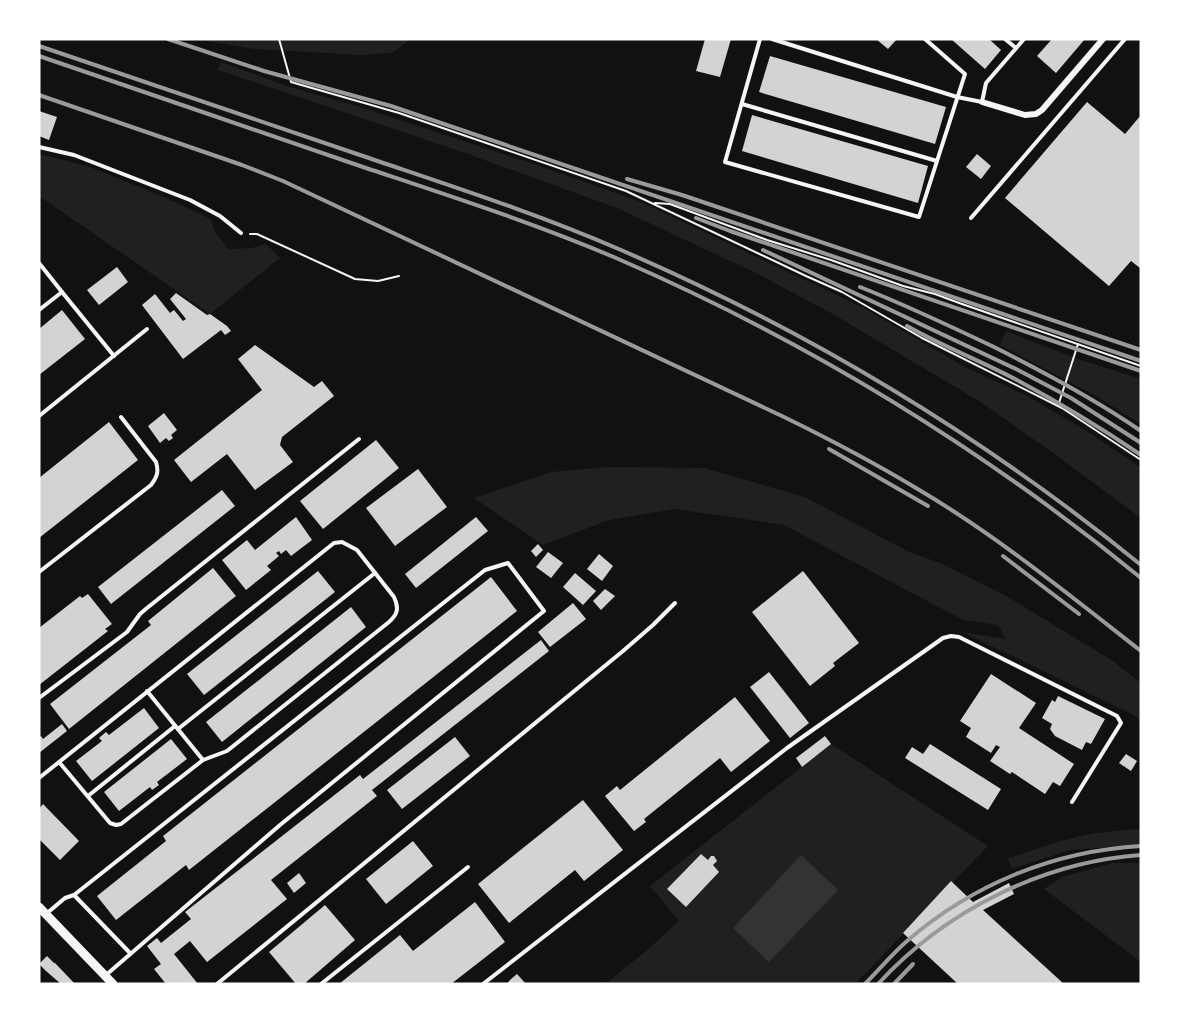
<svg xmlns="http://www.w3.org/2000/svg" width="1180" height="1023" font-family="'Crimson Pro',serif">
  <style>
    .green { fill: #202020 }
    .water { fill: #333 }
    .building { fill: #d3d3d3 }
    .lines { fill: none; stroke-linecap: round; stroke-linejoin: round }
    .path { stroke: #f5f5f5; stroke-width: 2 }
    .service { stroke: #f5f5f5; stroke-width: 4 }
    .minor { stroke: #f5f5f5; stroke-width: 6 }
    .tertiary { stroke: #f5f5f5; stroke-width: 9 }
    .rail { stroke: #9a9a9a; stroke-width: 4 }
  </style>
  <rect width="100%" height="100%" fill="#111"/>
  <g class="green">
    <path d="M194 39H411L392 53 361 55 255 49Z"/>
    <path d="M221 62 290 87 363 108 537 165 641 202 864 308 963 366 1027 396 1087 431 1141 468V518L1056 455 979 401 831 313 758 274 617 208 468 154 218 70Z"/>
    <path d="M39 154 90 167 164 197 211 219 214 230 228 249 252 248 266 244 280 258 210 314 39 196Z"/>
    <path d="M1006 331 1075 358 1141 379V424L1094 395 1000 345Z"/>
    <path d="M608 467 704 468 805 497 909 552 940 563 1008 597 1113 661 1141 683V722L1134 715 962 632 1006 639 998 625 963 620 784 525 674 509 609 520 543 545 474 498 551 472Z"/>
    <path d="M831 744 988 846 855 984H605L646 951 679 921 650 886Z"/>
    <path d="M1141 829V845L1070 850 1012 869 1008 859C1032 850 1055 842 1080 836 1100 832 1121 830 1141 829Z"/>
    <path d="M1113 863H1141V962L1044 889 1062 877Z"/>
  </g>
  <path class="water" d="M801 855 838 890 769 962 733 928Z"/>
  <g class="building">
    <path d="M705 39H731L720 77 696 71Z"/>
    <path d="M876 39H897L888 49Z"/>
    <path d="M951 39H989L1001 50 985 69Z"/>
    <path d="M1052 39H1085L1056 73 1037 56Z"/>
    <path d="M770 56 946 107 935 144 759 92Z"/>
    <path d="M1087 102 1125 134 1141 115V266L1140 268 1131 261 1109 286 1005 198Z"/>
    <path d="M39 111 57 117 49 140 39 136Z"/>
    <path d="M752 115 928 166 918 203 742 151Z"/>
    <path d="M977 154 991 166 981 179 966 167Z"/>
    <path d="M117 267 128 282 99 305 87 290Z"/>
    <path d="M176 293 207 315 210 314 227 326 231 331 225 335 221 330 183 359 142 305 155 294 170 313 174 310 183 321 186 319 170 299Z"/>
    <path d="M62 310 85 339 39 375V329Z"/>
    <path d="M255 345 314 387 322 381 334 396 282 437 280 445 293 462 255 490 227 454 191 482 174 460 262 390 238 359Z"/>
    <path d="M164 413 177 430 171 435 173 438 169 441 166 438 160 443 148 426Z"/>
    <path d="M109 422 138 460 39 538V478Z"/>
    <path d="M376 440 399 468 323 529 300 501Z"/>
    <path d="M418 469 447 507 395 546 366 508Z"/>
    <path d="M222 490 235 506 111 604 98 587Z"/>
    <path d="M296 517 312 540 291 556 286 550 281 554 279 551 276 553 279 556 267 566 271 570 246 590 222 560 247 540 255 550Z"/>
    <path d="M476 517 488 531 416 588 405 574Z"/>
    <path d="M538 544 543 550 536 557 531 551Z"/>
    <path d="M548 552 563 563 551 578 536 567Z"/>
    <path d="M599 554 613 566 602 581 587 569Z"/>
    <path d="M213 568 236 596 69 729 50 704 151 625 148 621Z"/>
    <path d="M318 571 335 592 204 695 187 674Z"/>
    <path d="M803 571 859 643 833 663 835 666 810 686 752 612Z"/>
    <path d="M575 573 596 591 583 605 563 587Z"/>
    <path d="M491 577 517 611 189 870 186 865 116 920 97 896 166 841 163 836Z"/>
    <path d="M605 589 615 596 601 610 593 601Z"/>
    <path d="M88 594 112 624 105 629 108 631 39 685V628L80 596 82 598Z"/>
    <path d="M573 603 586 619 550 647 538 632Z"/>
    <path d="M351 607 366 627 222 742 206 722Z"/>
    <path d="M541 640 549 651 372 790 377 796 271 880 287 899 207 962 190 941 174 954 198 984H166L154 969 161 964 147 946 157 938 161 943 191 919 185 912 360 775 363 779Z"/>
    <path d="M769 672 809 723 790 738 750 687Z"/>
    <path d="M991 674 1036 703 1019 728 1074 764 1060 786 1053 782 1045 794 1012 772 1010 774 990 761 1000 747 996 745 991 753 966 737 971 728 960 721Z"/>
    <path d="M1058 696 1105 719 1091 744 1086 742 1082 750 1055 736 1050 729 1052 724 1042 718 1052 700 1055 702Z"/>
    <path d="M735 697 770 741 731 772 720 758 644 819 646 822 634 831 605 796 617 786 620 790Z"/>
    <path d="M144 708 159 728 92 781 76 761 102 741 99 738 106 732 109 735Z"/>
    <path d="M62 724 67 731 39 753V738L41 736 43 739Z"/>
    <path d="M825 736 831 744 802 767 796 758Z"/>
    <path d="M455 737 470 756 402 809 387 790Z"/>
    <path d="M171 739 187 759 157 782 159 785 152 790 150 787 119 811 104 792Z"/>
    <path d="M930 744 1001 789 988 810 905 758 912 747 923 754Z"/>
    <path d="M1126 754 1137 761 1131 771 1119 763Z"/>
    <path d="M583 800 623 850 584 881 575 870 509 923 478 884Z"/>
    <path d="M43 804 79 841 60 860 39 839V809Z"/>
    <path d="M413 841 433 866 386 904 366 879Z"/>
    <path d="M701 854 708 860 711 856H714L717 861 713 865 719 872 686 907 667 889Z"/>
    <path d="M299 873 306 883 294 893 287 883Z"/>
    <path d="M951 881 973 902 1009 883 1014 894 983 910 1064 984H958L903 933Z"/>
    <path d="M475 902 505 942 451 984H339L400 935 413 951Z"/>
    <path d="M325 905 355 940 304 984H296L269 952Z"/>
    <path d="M47 956 54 963H55L75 984H61L46 971 39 964Z"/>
    <path d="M517 974 526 984H507L510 980Z"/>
  </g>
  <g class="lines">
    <g class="path">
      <path d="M279 39 291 82 399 113 626 191 806 276 842 292 922 338 1062 408 1141 460"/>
      <path d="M655 203 670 204 767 240 831 260 903 286 935 294 962 304 1141 366"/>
      <path d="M250 234H257L355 279 378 281 399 276"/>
      <path d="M1058 406 1078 344"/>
    </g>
    <g class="service">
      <path d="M760 39 725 162 919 217 965 74 925 39"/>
      <path d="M772 39 957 97 982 102 986 83 1024 39"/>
      <path d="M1005 39 1016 48"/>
      <path d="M742 104 937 161"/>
      <path d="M39 147 74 155 190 200 220 216 241 233"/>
      <path d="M971 218 1125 39"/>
      <path d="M39 263 62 292 39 310"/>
      <path d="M62 292 114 356"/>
      <path d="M39 416 147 329"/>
      <path d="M39 572 151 485C157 477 159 472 156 462L121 417"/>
      <path d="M147 691 203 760"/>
      <path d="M39 698 127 632 140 614 147 608 359 439"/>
      <path d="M178 729 375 573"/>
      <path d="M39 778 334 543 342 542 357 550 394 597C399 608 398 614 389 622L227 751 203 760 121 824 116 825 110 823 59 762"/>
      <path d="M88 796 175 726"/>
      <path d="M74 895 130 953"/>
      <path d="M46 914 65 898 74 895 485 570 508 563 544 611 280 825 106 975"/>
      <path d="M217 984 623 651 653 625 675 603"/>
      <path d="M321 984 468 867"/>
      <path d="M483 984 787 748 943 638 951 636 959 637 1117 716 1121 723 1072 802"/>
    </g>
    <path class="minor" d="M982 102 1025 115 1036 114 1042 110 1103 39"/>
    <path class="tertiary" d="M39 907 113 984"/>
    <g class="rail">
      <path d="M168 39 264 71 391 106 1141 361"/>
      <path d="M39 46C146 82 253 118 360 155 448 185 536 213 621 250 808 331 983 436 1141 565"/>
      <path d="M39 56C148 93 257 131 366 168 450 196 534 223 616 258 805 340 981 447 1141 578"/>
      <path d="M39 95 242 165 283 181 784 417C829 439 873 462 916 488 996 535 1068 594 1141 651"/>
      <path d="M627 179 682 195 1141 350"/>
      <path d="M696 218 730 231 1141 371"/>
      <path d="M763 250 1018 370 1071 398 1141 443"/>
      <path d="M860 287C906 305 950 326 994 347 1044 372 1095 399 1141 431"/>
      <path d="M907 326C942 346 979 360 1015 379 1058 402 1100 427 1141 455"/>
      <path d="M829 449 928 506"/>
      <path d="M1003 556 1079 614"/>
      <path d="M865 984C879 970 892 954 907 941 973 884 1054 851 1141 846"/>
      <path d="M878 984C945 911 1042 862 1141 855"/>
      <path d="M894 984 913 964"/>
    </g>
  </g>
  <rect width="1180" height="1023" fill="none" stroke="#ffffff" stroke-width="81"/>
</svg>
